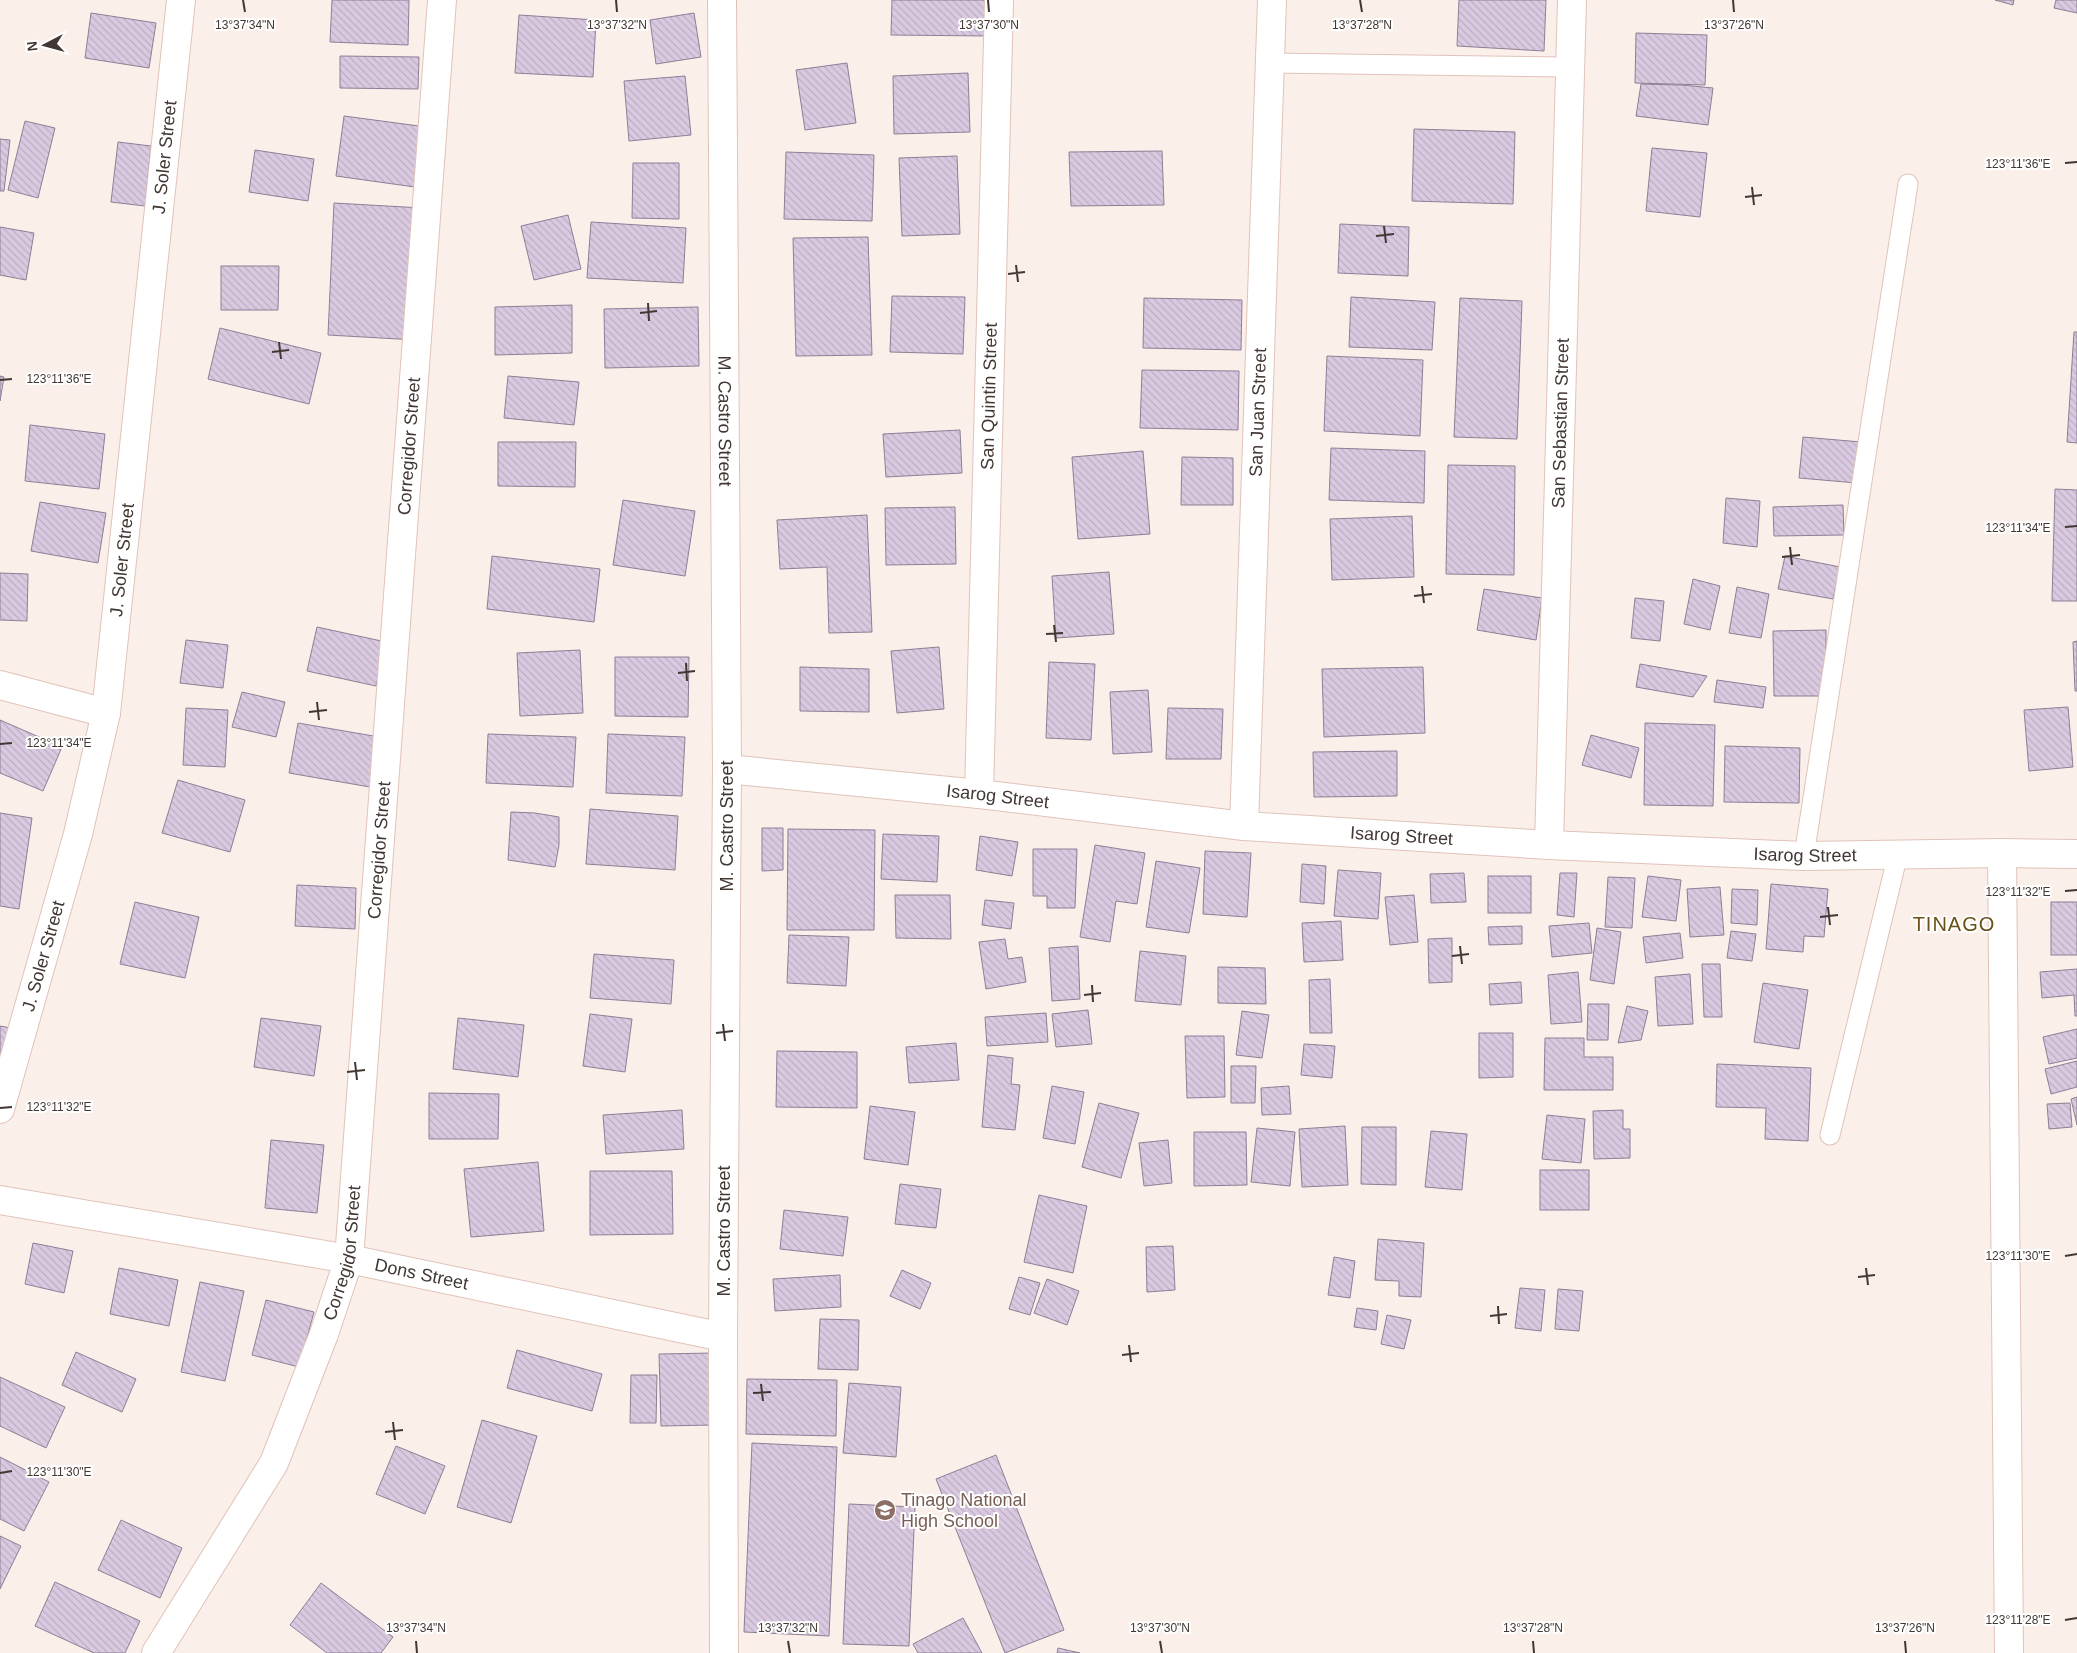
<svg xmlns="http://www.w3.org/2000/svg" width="2077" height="1653" font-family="Arial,sans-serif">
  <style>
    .building { fill: url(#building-back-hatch); stroke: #8d7f95 }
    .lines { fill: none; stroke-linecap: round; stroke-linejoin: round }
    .service-casing { stroke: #e0c3b9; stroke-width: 21 }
    .minor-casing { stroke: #e0c3b9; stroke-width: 30 }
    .tertiary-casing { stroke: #e0c3b9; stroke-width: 30 }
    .service { stroke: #fff; stroke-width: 19 }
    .minor { stroke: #fff; stroke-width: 28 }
    .tertiary { stroke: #fff; stroke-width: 28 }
    .ticks { fill: none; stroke: #423732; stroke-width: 2 }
    .labels { text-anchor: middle; stroke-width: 4; stroke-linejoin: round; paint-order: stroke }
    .street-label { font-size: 18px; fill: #423732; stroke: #fff }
    .education-label { font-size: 18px; fill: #785e54; stroke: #fff; text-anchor: start }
    .quarter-label { font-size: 20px; letter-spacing: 1px; fill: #6a5118; stroke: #fff }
    .ticks-label { font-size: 12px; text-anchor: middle; fill: #423732; stroke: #fff; stroke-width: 4; stroke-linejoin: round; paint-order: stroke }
  </style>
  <defs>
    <pattern id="building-back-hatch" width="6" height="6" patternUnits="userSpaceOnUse" patternTransform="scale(1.25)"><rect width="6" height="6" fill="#dacae1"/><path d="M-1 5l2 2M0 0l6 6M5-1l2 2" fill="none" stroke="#bcaec2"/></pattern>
  </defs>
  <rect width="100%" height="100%" fill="#fbefea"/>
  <g class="building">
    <path d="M332 0H409L408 45 330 42Z"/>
    <path d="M892 0H989V36L891 35Z"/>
    <path d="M1459 0H1546L1544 51 1457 46Z"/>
    <path d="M1995 0H2014L2013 5Z"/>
    <path d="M2056 0H2077V13L2054 8Z"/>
    <path d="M91 13 156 23 149 68 85 58Z"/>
    <path d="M694 13 701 57 656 64 650 20Z"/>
    <path d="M519 15 596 20 593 77 515 73Z"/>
    <path d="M1636 33 1707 35 1705 85 1635 83Z"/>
    <path d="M340 56 419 57 418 89 340 88Z"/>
    <path d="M847 63 856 123 805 130 796 70Z"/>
    <path d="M968 73 970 132 894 134 893 76Z"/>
    <path d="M685 76 691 135 629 141 624 81Z"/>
    <path d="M1641 84 1682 85 1713 88 1708 125 1636 116Z"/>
    <path d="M344 116 419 126 422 188 336 176Z"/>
    <path d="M25 121 55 128 38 198 8 190Z"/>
    <path d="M1414 129 1515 132 1513 204 1412 201Z"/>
    <path d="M0 139 10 140 4 191H0Z"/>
    <path d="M118 142 151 146 145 206 111 202Z"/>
    <path d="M1652 148 1707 153 1700 217 1646 211Z"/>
    <path d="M255 150 314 159 308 201 249 192Z"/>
    <path d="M1162 151 1164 205 1071 206 1069 152Z"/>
    <path d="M786 152 874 155 872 221 784 219Z"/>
    <path d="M957 156 960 234 902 236 899 158Z"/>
    <path d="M633 163H679V219L632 218Z"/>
    <path d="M334 203 422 208 416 340 328 335Z"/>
    <path d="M568 215 581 269 534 280 521 226Z"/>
    <path d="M591 222 686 228 683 283 587 278Z"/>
    <path d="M1340 224 1409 227 1408 276 1338 273Z"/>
    <path d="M0 227 34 233 26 280 0 275Z"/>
    <path d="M868 237 872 355 796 356 793 238Z"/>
    <path d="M221 266H279L278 310H221Z"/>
    <path d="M892 296 965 297 963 354 890 352Z"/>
    <path d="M1351 297 1435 302 1432 350 1349 347Z"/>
    <path d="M1144 298 1242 300 1241 350 1143 348Z"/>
    <path d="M1460 298 1522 301 1517 439 1454 437Z"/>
    <path d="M572 305V353L495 355V307Z"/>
    <path d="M698 307 699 366 605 368 604 309Z"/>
    <path d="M220 328 321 353 309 404 208 379Z"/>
    <path d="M2074 332H2077V443L2067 442Z"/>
    <path d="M1327 356 1423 360 1420 436 1324 431Z"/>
    <path d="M1142 370 1239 371 1238 430 1140 428Z"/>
    <path d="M0 376 4 377 0 401Z"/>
    <path d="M508 376 579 382 574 425 504 418Z"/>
    <path d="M30 425 105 434 99 489 25 481Z"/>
    <path d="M960 430 962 473 886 477 883 434Z"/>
    <path d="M1803 437 1861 442 1857 483 1799 478Z"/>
    <path d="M498 442H576L575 487 498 486Z"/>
    <path d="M1331 448 1425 451 1424 503 1329 500Z"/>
    <path d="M1143 451 1150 534 1078 539 1072 457Z"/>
    <path d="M1182 457 1233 458V505H1181Z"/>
    <path d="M1448 465 1515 466 1514 575 1446 574Z"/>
    <path d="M2055 489 2077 490V601H2052Z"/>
    <path d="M1726 498 1760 501 1757 547 1723 543Z"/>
    <path d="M623 500 695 511 685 576 613 565Z"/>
    <path d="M40 502 106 513 98 563 31 551Z"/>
    <path d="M1843 505 1844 535 1774 536 1773 507Z"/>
    <path d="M955 507 956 564 886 565 885 508Z"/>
    <path d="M867 515 872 632 829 633 827 567 780 569 777 520Z"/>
    <path d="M1412 516 1414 577 1332 580 1330 519Z"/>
    <path d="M492 556 600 569 594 622 487 609Z"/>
    <path d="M1785 556 1840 567 1833 599 1778 589Z"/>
    <path d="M1109 572 1114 634 1056 638 1052 576Z"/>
    <path d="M0 573 28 574 27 621 0 620Z"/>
    <path d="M1693 579 1720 586 1710 630 1684 624Z"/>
    <path d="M1737 587 1769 594 1761 638 1729 633Z"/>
    <path d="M1484 589 1542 598 1536 640 1477 630Z"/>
    <path d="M1635 598 1664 601 1660 641 1631 638Z"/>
    <path d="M317 627 386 642 376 686 307 671Z"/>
    <path d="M1826 630V696H1774L1773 631Z"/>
    <path d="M186 640 228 645 223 688 180 683Z"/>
    <path d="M2077 641V691H2075L2073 642Z"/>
    <path d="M939 647 944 709 897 713 891 651Z"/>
    <path d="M580 650 583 713 520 716 517 653Z"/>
    <path d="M615 657H689L688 717 615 716Z"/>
    <path d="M1049 662 1095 664 1091 740 1046 738Z"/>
    <path d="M1640 664 1707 676 1693 697 1636 687Z"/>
    <path d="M800 667 869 669V712L800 711Z"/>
    <path d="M1423 667 1425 733 1324 737 1322 669Z"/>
    <path d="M1717 680 1766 687 1763 708 1714 702Z"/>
    <path d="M1148 690 1152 752 1113 754 1110 692Z"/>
    <path d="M242 692 285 702 276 737 232 727Z"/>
    <path d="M2068 707 2073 767 2029 771 2024 710Z"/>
    <path d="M186 708 228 710 225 767 183 765Z"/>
    <path d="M1168 708 1223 709 1221 759H1166Z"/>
    <path d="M0 720 62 747 43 791 0 773Z"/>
    <path d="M298 723 379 737 370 787 289 773Z"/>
    <path d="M1645 723 1715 725 1713 806 1644 805Z"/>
    <path d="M488 734 576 737 573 787 486 783Z"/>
    <path d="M608 734 685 737 682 796 606 793Z"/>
    <path d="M1591 735 1639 748 1631 778 1582 765Z"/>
    <path d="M1725 746 1800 748 1799 803 1724 802Z"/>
    <path d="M1397 751V796L1314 797 1313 752Z"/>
    <path d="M178 780 245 800 230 852 162 833Z"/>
    <path d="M590 809 678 816 675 870 586 864Z"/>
    <path d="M511 812 535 813 559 817V845L555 867 508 860Z"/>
    <path d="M0 813 32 818 19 909 0 906Z"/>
    <path d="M762 828H783V870L762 871Z"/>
    <path d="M788 829 875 830 874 930H787Z"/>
    <path d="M883 834 939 836 937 882 881 879Z"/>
    <path d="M980 836 1018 842 1012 876 976 870Z"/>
    <path d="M1095 845 1145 853 1137 904 1116 901 1110 942 1080 937Z"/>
    <path d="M1033 849H1077L1075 908H1047V896H1033Z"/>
    <path d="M1205 851 1251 853 1247 917 1203 914Z"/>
    <path d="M1156 861 1200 868 1189 933 1146 927Z"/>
    <path d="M1302 864 1326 866 1324 904 1300 902Z"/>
    <path d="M1338 870 1381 873 1378 919 1334 916Z"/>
    <path d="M1464 873 1466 902 1431 903 1430 874Z"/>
    <path d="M1560 873H1577L1574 917 1557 915Z"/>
    <rect x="1488" y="876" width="43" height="37"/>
    <path d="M1648 876 1681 880 1676 921 1642 917Z"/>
    <path d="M1608 877 1635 878 1632 928 1605 927Z"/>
    <path d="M1771 884 1828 889 1824 937 1804 936 1803 952 1766 949Z"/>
    <path d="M297 885 356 888 355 929 295 926Z"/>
    <path d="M1720 887 1724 935 1690 937 1687 889Z"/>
    <path d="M1732 889 1758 890 1757 925 1731 923Z"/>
    <path d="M895 895H950L951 939 896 938Z"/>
    <path d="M1414 895 1418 942 1390 945 1385 897Z"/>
    <path d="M985 900 1014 903 1011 929 982 925Z"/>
    <path d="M135 902 199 917 185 978 120 964Z"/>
    <rect x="2051" y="902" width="26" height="53"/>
    <path d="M1341 921 1343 960 1304 962 1302 923Z"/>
    <path d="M1589 923 1592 953 1552 957 1549 926Z"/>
    <path d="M1522 926V944L1489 945 1488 927Z"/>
    <path d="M1597 928 1621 932 1614 984 1590 980Z"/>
    <path d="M1731 931 1756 934 1752 961 1727 958Z"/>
    <path d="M1680 933 1683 958 1646 963 1643 937Z"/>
    <path d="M789 935 849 937 846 986 787 983Z"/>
    <path d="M1452 938V982L1429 983 1428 939Z"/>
    <path d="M1005 939 1008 959 1022 957 1026 982 986 989 979 942Z"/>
    <path d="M1078 946 1080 999 1052 1001 1049 948Z"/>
    <path d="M1140 951 1186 956 1181 1005 1135 1001Z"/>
    <path d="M594 954 674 960 671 1004 590 998Z"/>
    <path d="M1702 964H1720L1722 1017H1704Z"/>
    <path d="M1218 967 1265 968 1266 1004 1218 1003Z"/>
    <path d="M2077 969V1016H2075L2074 995 2042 998 2040 972Z"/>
    <path d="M1578 972 1582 1022 1551 1024 1548 975Z"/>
    <path d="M1690 974 1693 1024 1658 1026 1655 977Z"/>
    <path d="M1330 979 1332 1033H1310L1309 980Z"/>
    <path d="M1521 982 1522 1003 1490 1005 1489 984Z"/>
    <path d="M1763 983 1808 990 1799 1049 1754 1042Z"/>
    <path d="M1588 1004H1609L1608 1040H1587Z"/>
    <path d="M1627 1006 1648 1011 1641 1040 1618 1043Z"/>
    <path d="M1088 1010 1092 1044 1056 1047 1052 1014Z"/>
    <path d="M1242 1011 1269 1015 1262 1058 1236 1055Z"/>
    <path d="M1046 1013 1048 1042 987 1046 985 1017Z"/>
    <path d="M590 1014 632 1019 625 1072 583 1066Z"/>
    <path d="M261 1018 321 1026 314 1076 254 1067Z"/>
    <path d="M458 1018 524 1025 518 1077 453 1069Z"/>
    <path d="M0 1026 11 1028 0 1076Z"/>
    <path d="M2077 1029V1058L2049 1064 2043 1037Z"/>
    <path d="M1479 1033H1513V1077L1479 1078Z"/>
    <path d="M1185 1036H1224L1225 1097 1187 1098Z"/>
    <path d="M1545 1038H1584V1057H1613V1090H1544Z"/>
    <path d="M956 1043 959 1080 909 1083 906 1047Z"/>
    <path d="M1304 1044 1335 1046 1332 1078 1301 1075Z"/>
    <path d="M777 1051 857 1052V1108L776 1107Z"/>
    <path d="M988 1055 1013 1058 1011 1084 1020 1085 1015 1130 982 1127Z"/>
    <path d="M2077 1061V1087L2051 1094 2045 1069Z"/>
    <path d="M1717 1064 1811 1068 1808 1141 1765 1139 1766 1108 1716 1107Z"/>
    <path d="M1231 1066H1256L1255 1103H1231Z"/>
    <path d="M1052 1086 1084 1092 1075 1144 1043 1138Z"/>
    <path d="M1289 1086 1291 1114 1262 1115 1261 1088Z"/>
    <path d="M429 1093 499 1094 498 1139H429Z"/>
    <path d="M2077 1097V1125L2071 1099Z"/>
    <path d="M1099 1103 1139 1113 1121 1178 1082 1167Z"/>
    <path d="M2070 1103 2072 1127 2049 1129 2047 1104Z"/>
    <path d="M870 1106 915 1112 908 1165 864 1159Z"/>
    <path d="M682 1110 684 1149 606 1154 603 1115Z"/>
    <path d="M1623 1110V1129H1630V1158L1594 1159 1593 1111Z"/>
    <path d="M1547 1115 1585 1119 1581 1163 1542 1159Z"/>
    <path d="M1345 1126 1348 1185 1302 1187 1299 1129Z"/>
    <path d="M1362 1127H1396V1185L1361 1184Z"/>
    <path d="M1257 1128 1295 1132 1290 1186 1251 1182Z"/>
    <path d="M1431 1131 1467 1134 1462 1190 1425 1187Z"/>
    <path d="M1194 1132H1246L1247 1185 1194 1186Z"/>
    <path d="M271 1140 324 1145 317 1213 265 1208Z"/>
    <path d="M1168 1140 1172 1183 1144 1186 1139 1143Z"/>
    <path d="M538 1162 544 1231 471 1237 464 1169Z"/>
    <rect x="1540" y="1170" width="49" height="40"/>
    <path d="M590 1171H672L673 1234 590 1235Z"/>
    <path d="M900 1184 941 1189 936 1228 895 1224Z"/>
    <path d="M1039 1195 1087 1206 1073 1273 1024 1262Z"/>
    <path d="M784 1210 848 1217 843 1256 780 1249Z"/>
    <path d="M1378 1239 1424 1243 1421 1297 1399 1296V1281L1375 1280Z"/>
    <path d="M33 1243 73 1251 64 1293 25 1284Z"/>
    <path d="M1173 1246 1175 1290 1147 1292 1146 1247Z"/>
    <path d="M1334 1257 1355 1261 1350 1298 1328 1295Z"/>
    <path d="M119 1268 178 1280 169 1326 110 1314Z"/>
    <path d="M902 1270 931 1283 920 1309 890 1296Z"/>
    <path d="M840 1275 841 1307 775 1311 773 1279Z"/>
    <path d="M1019 1277 1040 1283 1030 1315 1009 1309Z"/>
    <path d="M1047 1279 1079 1291 1067 1325 1034 1313Z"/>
    <path d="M200 1282 244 1291 225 1381 181 1372Z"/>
    <path d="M1520 1288 1545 1290 1541 1331 1515 1328Z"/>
    <path d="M1558 1289 1583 1291 1579 1331 1555 1329Z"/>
    <path d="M266 1300 314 1312 299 1367 252 1355Z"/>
    <path d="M1357 1308 1378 1311 1376 1330 1354 1327Z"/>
    <path d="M1387 1315 1411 1320 1404 1349 1381 1344Z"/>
    <path d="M820 1319 859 1320 858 1370 818 1369Z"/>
    <path d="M517 1350 602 1374 592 1411 507 1388Z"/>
    <path d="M76 1352 136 1379 122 1412 62 1385Z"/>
    <path d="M712 1353 713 1425 661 1426 659 1354Z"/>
    <path d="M631 1375H657L656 1423H630Z"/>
    <path d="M0 1377 65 1407 46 1448 0 1426Z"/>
    <path d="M747 1379 837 1380 836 1436 746 1434Z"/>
    <path d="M849 1383 901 1387 896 1457 843 1453Z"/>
    <path d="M482 1420 537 1436 511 1523 457 1507Z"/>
    <path d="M752 1443 837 1447 829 1636 744 1632Z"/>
    <path d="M396 1446 445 1466 425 1514 376 1494Z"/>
    <path d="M996 1455 1064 1630 1005 1653 936 1479Z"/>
    <path d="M0 1457 49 1482 24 1531 0 1519Z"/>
    <path d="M849 1504 915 1507 909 1646 843 1644Z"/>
    <path d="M121 1520 182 1548 160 1598 98 1570Z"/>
    <path d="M0 1536 21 1546 0 1589Z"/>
    <path d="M55 1582 140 1621 125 1653H94L35 1626Z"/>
    <path d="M321 1583 393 1637 381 1653H327L290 1625Z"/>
    <path d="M963 1618 982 1653H918L913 1644Z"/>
    <path d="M1058 1648 1080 1653H1057Z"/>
  </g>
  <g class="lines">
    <g class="service-casing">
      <g id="service">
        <path d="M1270 63 1570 67"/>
        <path d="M1804 856 1908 184"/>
        <path d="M1830 1135 1898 854"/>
      </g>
    </g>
    <g class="minor-casing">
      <g id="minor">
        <path d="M0 685 106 713"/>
        <path id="s1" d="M979 794 999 0"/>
        <path id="s2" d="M1244 826 1272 0"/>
        <path id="s3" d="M1549 845 1572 0"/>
        <path d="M2002 853 2009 1653"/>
        <path id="s4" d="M0 1109 78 834 106 713 181 0"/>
        <path id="s5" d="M0 1200 349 1259 723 1337"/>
        <path id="s6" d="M156 1653 274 1463 324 1334 349 1259 442 0"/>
      </g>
    </g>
    <g class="tertiary-casing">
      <g id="tertiary">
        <path id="s7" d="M722 0 727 769 723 1337 724 1653"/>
        <path id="s8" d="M727 769 979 794 1244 826 1549 845 1804 856 2002 853 2077 854"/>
      </g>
    </g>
    <use href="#service" class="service"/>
    <use href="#minor" class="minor"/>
    <use href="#tertiary" class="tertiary"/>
  </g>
  <path class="ticks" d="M243 0 245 12M616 0 617 12M988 0 989 12M1360 0 1362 12M1733 0 1734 12M2065 163 2077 162M1752 187 1754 205M1745 197 1762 195M1384 226 1386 243M1376 236 1394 234M1016 265 1018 282M1008 274 1025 272M648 303 649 321M640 313 657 311M279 342 281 359M272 352 289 350M0 380 12 379M2065 527 2077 526M1790 547 1792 565M1782 557 1800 555M1422 586 1424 603M1414 596 1432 594M1054 625 1056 642M1046 634 1063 633M686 663 687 681M678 673 695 671M317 702 319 720M309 712 327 710M0 744 12 743M2065 891 2077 890M1828 907 1830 925M1820 917 1838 915M1460 946 1462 964M1452 956 1469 954M1092 985 1093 1002M1084 995 1101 993M723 1024 725 1041M716 1033 733 1031M355 1062 357 1080M347 1072 365 1070M0 1108 12 1107M2065 1256 2077 1254M1866 1268 1868 1285M1858 1277 1875 1275M1498 1306 1499 1324M1490 1316 1507 1314M1129 1345 1131 1362M1122 1355 1139 1353M761 1384 763 1401M753 1393 771 1392M393 1422 395 1440M385 1432 403 1430M0 1473 12 1471M2065 1620 2077 1618M416 1641 417 1653M788 1641 790 1653M1160 1641 1162 1653M1533 1641 1534 1653M1905 1641 1906 1653"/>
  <defs>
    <g id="school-disc" transform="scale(1.125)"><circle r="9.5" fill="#8d6e63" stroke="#fff"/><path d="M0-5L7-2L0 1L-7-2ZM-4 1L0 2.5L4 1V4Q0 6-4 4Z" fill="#fff"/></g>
  </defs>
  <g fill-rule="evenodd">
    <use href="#school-disc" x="885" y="1510"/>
  </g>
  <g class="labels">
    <g class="street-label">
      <text dy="6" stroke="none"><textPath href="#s4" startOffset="969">J. Soler Street</textPath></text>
      <text dy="6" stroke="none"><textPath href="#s1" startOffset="398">San Quintin Street</textPath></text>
      <text dy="6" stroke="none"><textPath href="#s2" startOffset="414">San Juan Street</textPath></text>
      <text dy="6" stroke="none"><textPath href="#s7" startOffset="421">M. Castro Street</textPath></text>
      <text dy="6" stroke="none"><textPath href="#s3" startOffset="422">San Sebastian Street</textPath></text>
      <text dy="6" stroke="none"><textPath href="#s6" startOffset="1256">Corregidor Street</textPath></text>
      <text dy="6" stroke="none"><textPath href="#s4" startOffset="564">J. Soler Street</textPath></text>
      <text dy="6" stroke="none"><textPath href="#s8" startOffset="272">Isarog Street</textPath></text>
      <text transform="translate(727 826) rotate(-90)" y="6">M. Castro Street</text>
      <text dy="6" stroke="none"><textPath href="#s8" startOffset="678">Isarog Street</textPath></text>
      <text dy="6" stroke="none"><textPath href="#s6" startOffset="851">Corregidor Street</textPath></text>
      <text dy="6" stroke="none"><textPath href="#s8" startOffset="1082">Isarog Street</textPath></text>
      <text dy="6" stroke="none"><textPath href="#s4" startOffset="159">J. Soler Street</textPath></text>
      <text transform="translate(724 1231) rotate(-90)" y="6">M. Castro Street</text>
      <text dy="6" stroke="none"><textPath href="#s6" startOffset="446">Corregidor Street</textPath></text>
      <text dy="6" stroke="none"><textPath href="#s5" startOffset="428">Dons Street</textPath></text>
    </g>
    <g class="education-label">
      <text x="901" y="1506">Tinago National<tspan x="901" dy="21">High School</tspan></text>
    </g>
    <g class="quarter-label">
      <text x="1954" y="931">TINAGO</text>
    </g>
  </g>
  <g class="ticks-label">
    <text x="245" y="29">13°37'34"N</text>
    <text x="617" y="29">13°37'32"N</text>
    <text x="989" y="29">13°37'30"N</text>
    <text x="1362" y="29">13°37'28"N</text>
    <text x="1734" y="29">13°37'26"N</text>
    <text x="2018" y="168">123°11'36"E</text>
    <text x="59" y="383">123°11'36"E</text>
    <text x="2018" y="532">123°11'34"E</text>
    <text x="59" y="747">123°11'34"E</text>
    <text x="2018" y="896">123°11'32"E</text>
    <text x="59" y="1111">123°11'32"E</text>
    <text x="2018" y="1260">123°11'30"E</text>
    <text x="59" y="1476">123°11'30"E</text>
    <text x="2018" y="1624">123°11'28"E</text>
    <text x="416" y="1632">13°37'34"N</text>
    <text x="788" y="1632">13°37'32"N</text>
    <text x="1160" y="1632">13°37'30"N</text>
    <text x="1533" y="1632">13°37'28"N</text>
    <text x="1905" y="1632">13°37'26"N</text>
  </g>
  <g transform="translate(45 45) rotate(264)" stroke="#ffffff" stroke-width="4" paint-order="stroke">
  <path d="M0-4L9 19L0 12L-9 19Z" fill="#423732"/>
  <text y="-8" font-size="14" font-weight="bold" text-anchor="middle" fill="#423732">N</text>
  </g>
</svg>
